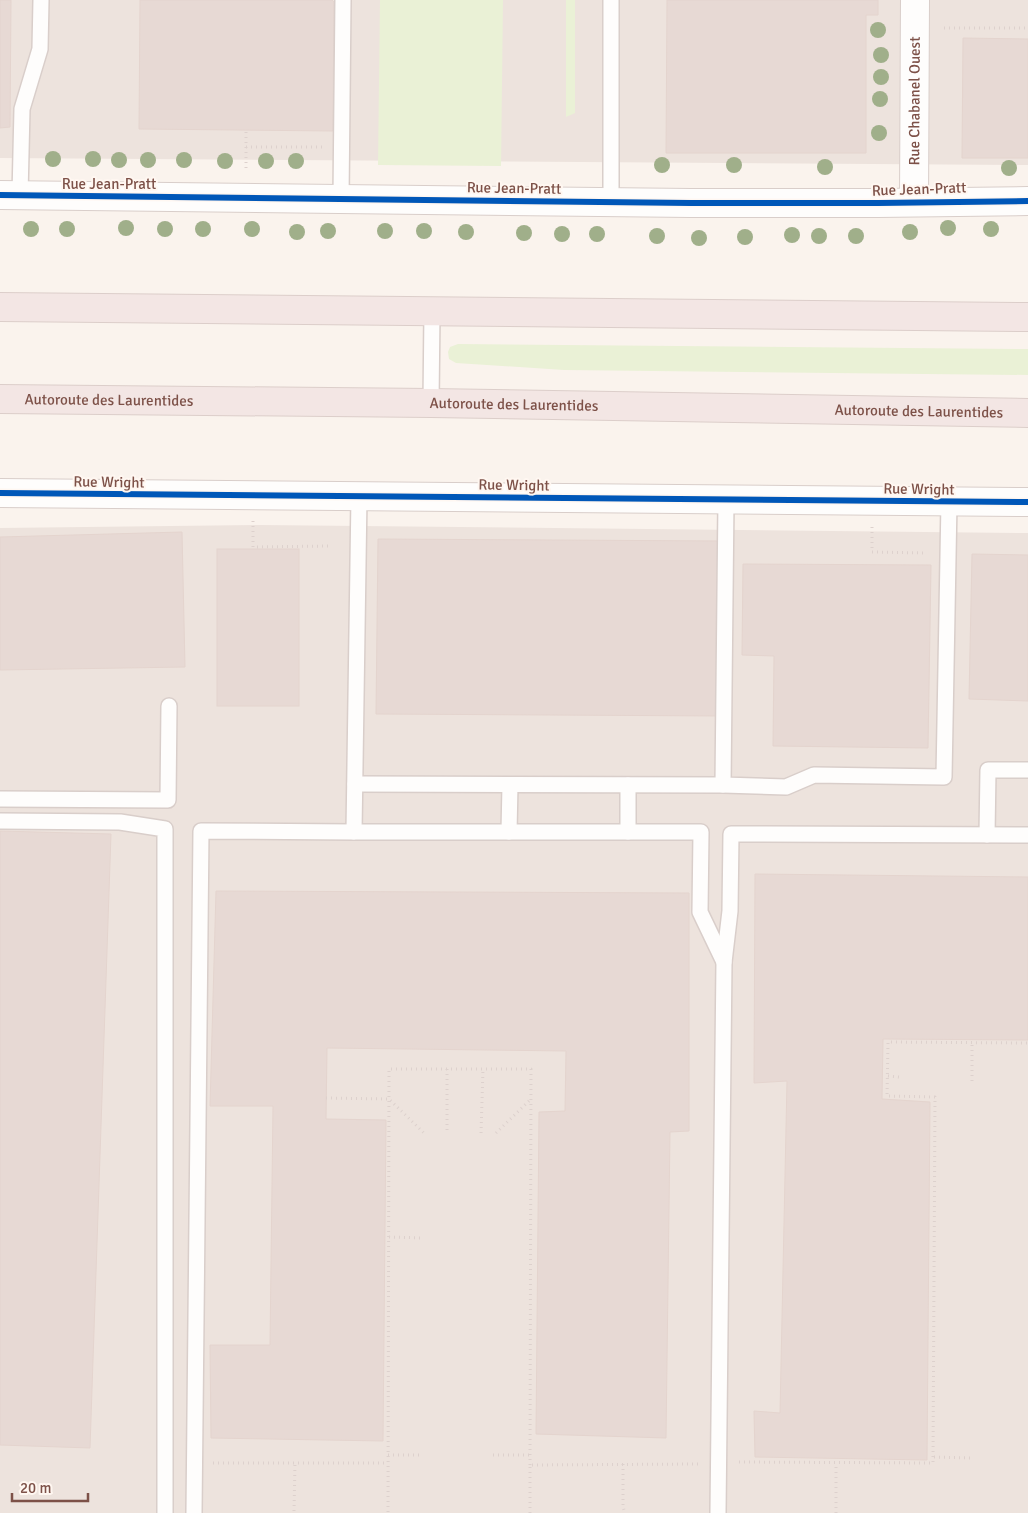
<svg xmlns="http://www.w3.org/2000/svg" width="1028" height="1513" font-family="Signika,sans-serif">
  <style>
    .industrial { fill: #ede3dd }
    .green { fill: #eaf1d6 }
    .building { fill: #e7d9d4; stroke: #e4d4ce }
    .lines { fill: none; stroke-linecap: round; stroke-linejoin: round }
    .service-casing { stroke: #d9ceca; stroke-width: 18 }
    .minor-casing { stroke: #d9ceca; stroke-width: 30 }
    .motorway-casing { stroke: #dcceca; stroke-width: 30 }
    .path { stroke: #ddd1cd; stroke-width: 3; stroke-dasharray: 1 4; stroke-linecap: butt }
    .service { stroke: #fefdfc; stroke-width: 15 }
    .minor { stroke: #fefdfc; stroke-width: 28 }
    .motorway { stroke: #f3e6e4; stroke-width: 28 }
    .cycleway-casing { stroke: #fff7f1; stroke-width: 9 }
    .cycleway { stroke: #0057b8; stroke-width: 6 }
    .tree { fill: #a0af8a }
    .labels { text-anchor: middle; stroke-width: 4; stroke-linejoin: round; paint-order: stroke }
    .street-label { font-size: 15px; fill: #7d5148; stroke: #fff7f1 }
  </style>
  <rect width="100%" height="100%" fill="#faf3ed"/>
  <g class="industrial">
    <path d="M0 0H1028V165L0 158Z"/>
    <path d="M260 525 1028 533V1513H0V528Z"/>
  </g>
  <g class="green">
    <path d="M380 0H503L501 166 378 165Z"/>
    <path d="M566 0H575V113L566 117Z"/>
    <path d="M458 344 1028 349V375L564 370 456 363 449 359 448 352 450 347Z"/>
  </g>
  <g class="building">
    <path d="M0 0H11L10 127 0 128Z"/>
    <path d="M140 0H332L334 2 333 131 139 129Z"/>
    <path d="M667 0H878V15H866V153H666Z"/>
    <path d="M963 38 1028 39V158H962Z"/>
    <path d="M182 532 185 667 0 670V537Z"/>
    <path d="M378 539 723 541 722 716 376 714Z"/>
    <rect x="217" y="549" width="82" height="157"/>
    <path d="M972 554 1028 555V701L969 699Z"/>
    <path d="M743 564 931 565 928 748 773 746 774 656 742 655Z"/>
    <path d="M0 831 111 834 90 1448 0 1445Z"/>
    <path d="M755 874 1028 877V1040L883 1039 882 1099 930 1102 927 1460 755 1457 754 1411 780 1413 787 1081 754 1083Z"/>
    <path d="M216 891 689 893V1131L670 1132 666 1438 536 1434 539 1112 565 1111 566 1051 327 1048 326 1119 386 1120 383 1441 211 1438 210 1345H270L273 1106H210Z"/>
  </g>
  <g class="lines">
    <g class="service-casing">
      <g id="service">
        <path d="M20 195 22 109 40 49 41 0"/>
        <path d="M341 198 343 0"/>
        <path d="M611 202V0"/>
        <path d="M431 403 432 311"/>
        <path d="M726 500 723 785 786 787 814 775 944 777 949 502"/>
        <path d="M355 784 723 785"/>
        <path d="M0 799 168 800 169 706"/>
        <path d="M0 821 120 822 165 829V1513"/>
        <path d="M354 832H701L700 912 724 962"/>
        <path d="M509 832 510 785"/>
        <path d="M628 832V785"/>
        <path d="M987 835 988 770H1028"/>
        <path d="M194 1513 201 831 354 832 359 496"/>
        <path d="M718 1513 724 962 730 911 731 834 1028 835"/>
      </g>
    </g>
    <g class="minor-casing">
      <g id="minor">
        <path d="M0 195 691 203H878L1028 201"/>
        <path id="s1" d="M914 202 915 0"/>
        <path d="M0 493 1028 502"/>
      </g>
    </g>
    <g class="motorway-casing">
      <g id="motorway">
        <path d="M0 307 1028 317"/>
        <path id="s2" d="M0 399 431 403 1028 413"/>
      </g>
    </g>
    <g class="path">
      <path d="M944 28H1028"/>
      <path d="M246 147H323"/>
      <path d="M246 168V130"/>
      <path d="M253 521V547L329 546"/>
      <path d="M872 527V552L927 553"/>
      <path d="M447 1069V1133"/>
      <path d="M888 1076 899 1077"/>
      <path d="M972 1081V1043"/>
      <path d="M326 1098 389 1099 424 1133"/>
      <path d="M481 1133 483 1069"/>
      <path d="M496 1133 531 1099"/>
      <path d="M389 1237 423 1238"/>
      <path d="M388 1455H423"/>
      <path d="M493 1455H530"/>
      <path d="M934 1457 972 1458"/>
      <path d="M739 1462 933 1463 935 1097 887 1096 888 1042 1028 1043"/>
      <path d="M213 1463H388"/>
      <path d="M623 1464V1507L625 1513"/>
      <path d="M294 1511 295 1463"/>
      <path d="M388 1512 389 1069H531L530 1465"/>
      <path d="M530 1513V1465L698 1464"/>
      <path d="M836 1513V1463"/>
    </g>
    <use href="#service" class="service"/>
    <use href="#minor" class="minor"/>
    <use href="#motorway" class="motorway"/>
    <g class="cycleway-casing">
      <g id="cycleway">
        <path d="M0 195 691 203H878L1028 201"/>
        <path d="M0 493 1028 502"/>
      </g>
    </g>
    <use href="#cycleway" class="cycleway"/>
  </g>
  <g class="tree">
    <circle cx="878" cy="30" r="8"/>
    <circle cx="881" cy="55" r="8"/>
    <circle cx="881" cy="77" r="8"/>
    <circle cx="880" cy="99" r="8"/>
    <circle cx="879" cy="133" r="8"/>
    <circle cx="53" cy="159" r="8"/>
    <circle cx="93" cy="159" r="8"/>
    <circle cx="119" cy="160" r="8"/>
    <circle cx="148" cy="160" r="8"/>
    <circle cx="184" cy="160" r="8"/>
    <circle cx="225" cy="161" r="8"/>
    <circle cx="266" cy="161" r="8"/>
    <circle cx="296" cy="161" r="8"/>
    <circle cx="662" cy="165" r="8"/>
    <circle cx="734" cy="165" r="8"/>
    <circle cx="825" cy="167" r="8"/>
    <circle cx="1009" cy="168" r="8"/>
    <circle cx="126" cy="228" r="8"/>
    <circle cx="948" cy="228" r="8"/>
    <circle cx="31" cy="229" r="8"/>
    <circle cx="67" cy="229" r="8"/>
    <circle cx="165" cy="229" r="8"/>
    <circle cx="203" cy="229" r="8"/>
    <circle cx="252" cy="229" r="8"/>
    <circle cx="991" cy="229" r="8"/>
    <circle cx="328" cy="231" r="8"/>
    <circle cx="385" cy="231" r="8"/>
    <circle cx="424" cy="231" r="8"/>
    <circle cx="297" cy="232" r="8"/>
    <circle cx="466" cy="232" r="8"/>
    <circle cx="910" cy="232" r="8"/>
    <circle cx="524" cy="233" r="8"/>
    <circle cx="562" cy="234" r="8"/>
    <circle cx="597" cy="234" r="8"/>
    <circle cx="792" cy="235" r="8"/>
    <circle cx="657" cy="236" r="8"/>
    <circle cx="819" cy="236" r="8"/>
    <circle cx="856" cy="236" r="8"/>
    <circle cx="745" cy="237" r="8"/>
    <circle cx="699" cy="238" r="8"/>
  </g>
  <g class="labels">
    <g class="street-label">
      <text dy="5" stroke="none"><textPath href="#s1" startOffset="101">Rue Chabanel Ouest</textPath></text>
      <text x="109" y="189">Rue Jean-Pratt</text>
      <text transform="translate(514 188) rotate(1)" y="5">Rue Jean-Pratt</text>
      <text transform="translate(919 189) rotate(-2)" y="5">Rue Jean-Pratt</text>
      <text dy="5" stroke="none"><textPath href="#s2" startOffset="109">Autoroute des Laurentides</textPath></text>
      <text dy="5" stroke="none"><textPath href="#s2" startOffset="514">Autoroute des Laurentides</textPath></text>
      <text dy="5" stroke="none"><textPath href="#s2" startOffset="919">Autoroute des Laurentides</textPath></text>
      <text transform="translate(109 482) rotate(1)" y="5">Rue Wright</text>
      <text transform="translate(514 485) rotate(1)" y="5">Rue Wright</text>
      <text transform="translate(919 489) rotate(1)" y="5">Rue Wright</text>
    </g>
  </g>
  <path d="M12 1493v8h76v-8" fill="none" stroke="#7d5148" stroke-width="2.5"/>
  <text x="20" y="1493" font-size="15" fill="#7d5148" stroke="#fff7f1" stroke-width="4" paint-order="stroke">20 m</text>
</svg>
